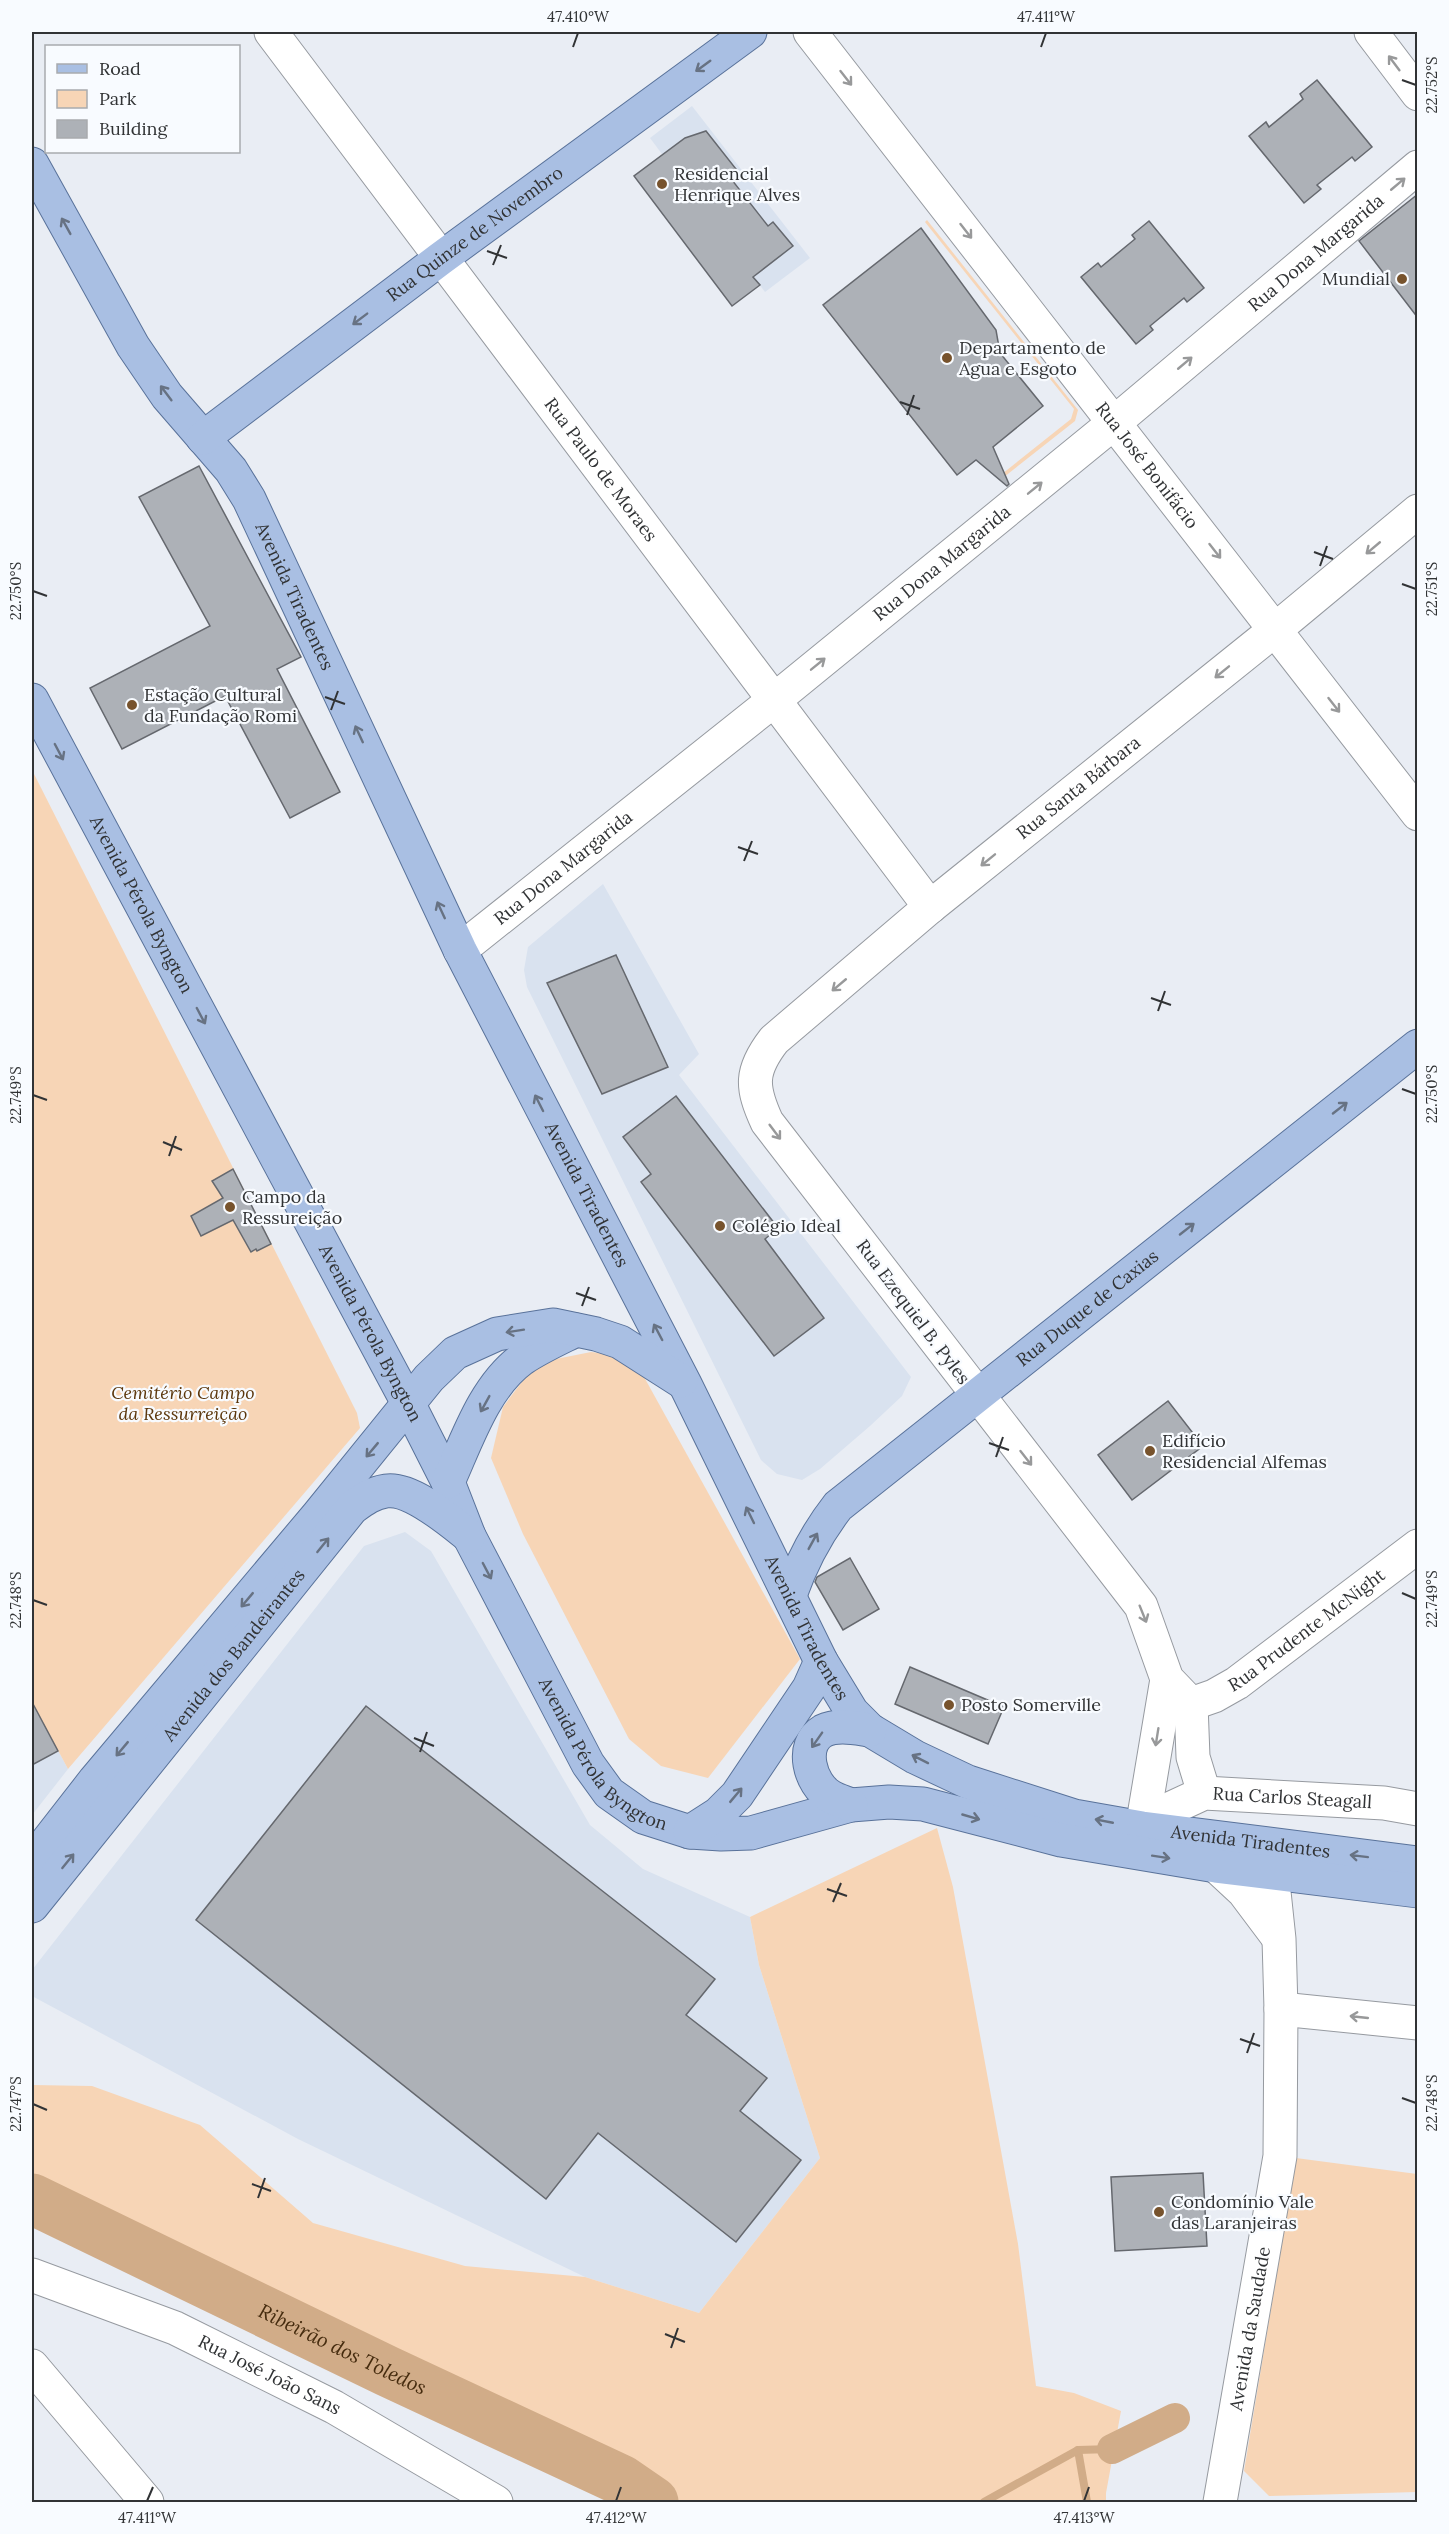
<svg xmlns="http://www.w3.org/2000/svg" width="1449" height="2534" font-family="Lora,serif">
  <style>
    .built { fill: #d9e2ef }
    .green { fill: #f7d5b6 }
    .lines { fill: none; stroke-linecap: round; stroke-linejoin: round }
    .stream { stroke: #d1ac88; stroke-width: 8 }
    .canal { stroke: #d1ac88; stroke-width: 30 }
    .river { stroke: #d1ac88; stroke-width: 51 }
    .building { fill: #adb1b7; stroke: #65686e; stroke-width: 1.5 }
    .minor-casing { stroke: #969aa0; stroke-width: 35 }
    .major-casing { stroke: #59729a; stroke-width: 35 }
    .minor { stroke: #fff; stroke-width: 33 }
    .major { stroke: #a9bfe3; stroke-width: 33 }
    .oneway { stroke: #98999a }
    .oneway2 { stroke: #677283 }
    .ticks { fill: none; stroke: #313335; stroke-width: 2 }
    .poi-dot { fill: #77532d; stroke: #f8fbff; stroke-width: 2 }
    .labels { text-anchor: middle; stroke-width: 4.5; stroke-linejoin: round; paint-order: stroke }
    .poi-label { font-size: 18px; fill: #313335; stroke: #f8fbff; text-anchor: start }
    .street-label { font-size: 18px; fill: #313335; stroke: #f8fbff }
    .park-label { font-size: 18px; font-style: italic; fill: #5c370c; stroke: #f8fbff }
    .water-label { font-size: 20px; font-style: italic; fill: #462c0f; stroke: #f8fbff }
    .neatline { fill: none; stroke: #313335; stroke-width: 2 }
    .ticks-label { font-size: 15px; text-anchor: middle; fill: #313335 }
  </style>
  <rect width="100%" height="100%" fill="#e9edf4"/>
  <g class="built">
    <path d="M692 106 810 258 765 292 650 138Z"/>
    <path d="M603 884 699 1054 679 1075 911 1377 902 1396 870 1426 820 1469 802 1480 777 1474 761 1460 527 987 524 970 528 947Z"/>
    <path d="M405 1532 431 1551 590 1825 643 1869 750 1917 759 1965 820 2158 699 2313 585 2277 298 2139 32 1996V1970L364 1546Z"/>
    <path d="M32 1702 68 1769 32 1815Z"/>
  </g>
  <g class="green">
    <path d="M927 220 1078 410 1075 421 1004 477 1002 474 1071 419 1074 409 925 222Z"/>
    <path d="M32 770 357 1413 360 1428 68 1769 32 1702Z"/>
    <path d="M591 1352 633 1357 800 1659 708 1778 661 1766 629 1739 523 1534 491 1458 503 1407 536 1363Z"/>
    <path d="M937 1828 953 1887 1018 2244 1036 2386 1074 2393 1121 2411 1106 2493V2502H653L621 2480 387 2371 32 2199V2085L92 2086 200 2125 313 2223 465 2266 585 2277 699 2313 820 2158 759 1965 750 1917Z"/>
    <path d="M1296 2158 1417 2174V2492L1269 2496 1244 2471Z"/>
  </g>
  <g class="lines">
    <g class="stream">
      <path d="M1078 2450 1087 2502"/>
      <path d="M984 2502 1078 2450 1112 2449 1175 2418"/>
    </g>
    <path class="canal" d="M1112 2449 1175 2418"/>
    <path class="river" id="s1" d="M32 2199 387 2371 621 2480 653 2502"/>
  </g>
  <g class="building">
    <path d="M1317 80 1372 147 1355 161 1352 157 1317 185 1321 189 1304 203 1249 136 1266 122 1269 127 1303 99 1300 94Z"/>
    <path d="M706 131 736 169 728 175 768 226 773 222 793 246 753 277 760 285 732 306 634 176 685 138Z"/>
    <path d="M1418 194V318L1359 241Z"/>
    <path d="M1149 221 1204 288 1187 302 1184 298 1150 326 1153 330 1136 344 1081 277 1098 263 1101 267 1135 239 1132 235Z"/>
    <path d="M921 228 996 330 1000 353 1043 406 993 447 1009 484 1007 486 976 460 957 475 823 305Z"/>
    <path d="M199 466 301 657 277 669 340 792 290 818 225 696 122 749 90 688 210 626 139 497Z"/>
    <path d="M616 955 668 1067 602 1094 547 983Z"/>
    <path d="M676 1096 778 1228 765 1239 824 1318 774 1356 641 1182 651 1174 623 1137Z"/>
    <path d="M233 1169 271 1244 257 1251 256 1249 251 1252 233 1220 201 1236 191 1216 223 1198 212 1181Z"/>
    <path d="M1168 1401 1203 1446 1132 1500 1098 1455Z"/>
    <path d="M850 1558 879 1609 843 1630 815 1582 817 1577Z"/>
    <path d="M910 1667 1004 1707 988 1744 895 1704Z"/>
    <path d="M32 1702 58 1751 32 1765Z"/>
    <path d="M366 1706 715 1979 686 2015 767 2078 740 2111 801 2160 736 2242 598 2133 546 2199 196 1920Z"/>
    <path d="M1203 2173 1207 2246 1115 2251 1111 2177Z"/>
  </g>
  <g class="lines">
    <g class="minor-casing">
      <g id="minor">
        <path id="s2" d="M271 32 930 907"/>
        <path id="s3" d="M810 32 1418 814"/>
        <path d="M1371 32 1418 94"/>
        <path id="s4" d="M460 950 773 701 1115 422 1418 167"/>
        <path id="s5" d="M1191 1704 1167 1679 1141 1606 767 1122C751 1087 750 1071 774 1040L930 907 1276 629 1418 511"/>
        <path id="s6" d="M1191 1704 1214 1696 1237 1683 1418 1546"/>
        <path d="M1191 1704 1193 1757 1204 1793"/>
        <path id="s7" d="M1142 1828 1163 1812 1204 1793 1384 1803 1418 1809"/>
        <path d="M1142 1828 1167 1679"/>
        <path d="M1216 1866 1244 1892 1277 1936"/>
        <path d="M1281 2009 1418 2023"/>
        <path id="s8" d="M32 2275 175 2328 334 2407 496 2502"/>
        <path d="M32 2366 147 2502"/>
        <path id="s9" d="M1220 2502 1280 2156 1281 2009 1279 1939 1272 1873"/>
      </g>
    </g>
    <g class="major-casing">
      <g id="major">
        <path id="s10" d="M32 164 133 346 167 396 231 470 249 499 460 950 685 1384 821 1661 852 1712 870 1730 915 1757 968 1782 1074 1816 1142 1828 1418 1863"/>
        <path id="s11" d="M203 438 440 259 750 32"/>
        <path id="s12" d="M32 700 409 1405 448 1482 469 1536 588 1764 609 1793 643 1817 690 1832 721 1834 751 1833 851 1805 889 1802 923 1804 1061 1840 1216 1866 1418 1891"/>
        <path d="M448 1482C467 1440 484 1387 522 1359 538 1348 558 1339 576 1330"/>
        <path id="s13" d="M790 1595C802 1561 816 1534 838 1506L1418 1046"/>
        <path d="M851 1805C844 1802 836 1800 830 1796 810 1784 799 1745 823 1731 837 1724 855 1728 870 1730"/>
        <path d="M690 1832 718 1814 737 1795 809 1688 821 1661"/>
        <path d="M32 1861 95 1780 318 1515 429 1378 455 1353 497 1334 553 1325 596 1334 620 1342 681 1381"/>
        <path id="s14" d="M32 1906 352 1508C363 1500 372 1493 386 1491 411 1487 450 1521 469 1536"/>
      </g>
    </g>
    <use href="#minor" class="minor"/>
    <use href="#major" class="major"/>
  </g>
  <defs><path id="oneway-shaft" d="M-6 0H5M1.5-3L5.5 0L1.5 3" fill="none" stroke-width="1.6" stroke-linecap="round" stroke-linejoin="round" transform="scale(1.5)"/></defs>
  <g class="oneway">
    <use href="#oneway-shaft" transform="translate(1394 63) rotate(-127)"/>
    <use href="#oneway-shaft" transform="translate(846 78) rotate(52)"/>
    <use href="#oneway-shaft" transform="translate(1398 184) rotate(-40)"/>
    <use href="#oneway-shaft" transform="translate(966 231) rotate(52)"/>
    <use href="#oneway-shaft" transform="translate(1185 363) rotate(-40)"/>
    <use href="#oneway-shaft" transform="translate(1035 488) rotate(-39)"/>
    <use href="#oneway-shaft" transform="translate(1373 548) rotate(140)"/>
    <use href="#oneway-shaft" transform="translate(1215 551) rotate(52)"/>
    <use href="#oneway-shaft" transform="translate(818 664) rotate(-39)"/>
    <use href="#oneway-shaft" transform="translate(1222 672) rotate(141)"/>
    <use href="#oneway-shaft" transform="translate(1334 705) rotate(52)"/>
    <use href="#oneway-shaft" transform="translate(988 860) rotate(141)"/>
    <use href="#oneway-shaft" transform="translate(839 985) rotate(140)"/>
    <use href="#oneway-shaft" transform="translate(775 1132) rotate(53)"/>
    <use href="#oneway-shaft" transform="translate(1026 1458) rotate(52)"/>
    <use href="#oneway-shaft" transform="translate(1143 1614) rotate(68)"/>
    <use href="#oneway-shaft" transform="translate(1157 1737) rotate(99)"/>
    <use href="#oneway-shaft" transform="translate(1359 2017) rotate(-174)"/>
  </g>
  <g class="oneway2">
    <use href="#oneway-shaft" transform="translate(703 66) rotate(144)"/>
    <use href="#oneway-shaft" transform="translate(66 226) rotate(-119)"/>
    <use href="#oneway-shaft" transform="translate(360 319) rotate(143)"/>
    <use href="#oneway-shaft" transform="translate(166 393) rotate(-127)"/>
    <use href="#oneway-shaft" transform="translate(359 734) rotate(-115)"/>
    <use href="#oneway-shaft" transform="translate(59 752) rotate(62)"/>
    <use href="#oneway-shaft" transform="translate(441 910) rotate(-115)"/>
    <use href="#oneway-shaft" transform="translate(201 1016) rotate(62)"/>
    <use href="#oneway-shaft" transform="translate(539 1103) rotate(-117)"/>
    <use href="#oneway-shaft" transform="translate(1340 1108) rotate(-38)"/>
    <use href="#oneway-shaft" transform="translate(1187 1229) rotate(-38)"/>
    <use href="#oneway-shaft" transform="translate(515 1331) rotate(171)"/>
    <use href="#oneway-shaft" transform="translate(658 1332) rotate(-118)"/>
    <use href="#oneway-shaft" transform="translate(485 1404) rotate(119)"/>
    <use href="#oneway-shaft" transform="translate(372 1450) rotate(130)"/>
    <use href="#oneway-shaft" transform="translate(750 1515) rotate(-116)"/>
    <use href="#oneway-shaft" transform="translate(813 1541) rotate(-61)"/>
    <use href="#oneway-shaft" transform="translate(323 1545) rotate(-51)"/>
    <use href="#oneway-shaft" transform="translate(487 1571) rotate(62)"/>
    <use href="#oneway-shaft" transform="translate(247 1600) rotate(130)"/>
    <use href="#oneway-shaft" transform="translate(817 1740) rotate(125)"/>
    <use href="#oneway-shaft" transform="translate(122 1749) rotate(130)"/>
    <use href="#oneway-shaft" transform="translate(920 1759) rotate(-153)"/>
    <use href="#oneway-shaft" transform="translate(736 1795) rotate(-50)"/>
    <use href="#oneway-shaft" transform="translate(971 1817) rotate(16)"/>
    <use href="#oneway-shaft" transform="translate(1104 1821) rotate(-169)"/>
    <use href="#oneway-shaft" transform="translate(1359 1856) rotate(-173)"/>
    <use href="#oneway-shaft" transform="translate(1161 1857) rotate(9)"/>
    <use href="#oneway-shaft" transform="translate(68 1861) rotate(-51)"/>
  </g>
  <path class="ticks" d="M573 47 578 33M1041 47 1046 33M1402 80 1416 85M487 251 507 258M493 265 501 245M900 402 920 409M907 415 914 395M1314 552 1333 559M1320 566 1327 546M1402 584 1416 589M33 591 47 596M325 697 345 704M331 710 338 691M738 847 758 854M744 861 752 841M1151 998 1171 1005M1158 1011 1165 991M1402 1089 1416 1094M33 1095 47 1100M163 1142 182 1150M169 1156 176 1136M576 1293 596 1300M582 1306 589 1287M989 1443 1009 1450M996 1457 1003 1437M1402 1593 1416 1599M33 1600 47 1605M414 1738 434 1746M420 1752 427 1732M827 1889 847 1896M833 1902 841 1883M1240 2039 1260 2046M1247 2053 1254 2033M1402 2098 1416 2103M33 2104 47 2110M252 2184 271 2191M258 2198 265 2178M665 2334 685 2342M671 2348 678 2328M147 2501 153 2487M616 2501 621 2487M1084 2501 1089 2487"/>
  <g class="poi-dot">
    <circle cx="662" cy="184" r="6"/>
    <circle cx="1402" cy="279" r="6"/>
    <circle cx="947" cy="358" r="6"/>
    <circle cx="132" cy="705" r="6"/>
    <circle cx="230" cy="1207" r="6"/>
    <circle cx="720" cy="1226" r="6"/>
    <circle cx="1150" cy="1451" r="6"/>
    <circle cx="949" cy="1705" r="6"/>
    <circle cx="1159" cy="2212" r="6"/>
  </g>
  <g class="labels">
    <g class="poi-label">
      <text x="674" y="180">Residencial<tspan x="674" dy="21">Henrique Alves</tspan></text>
      <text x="1390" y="285" text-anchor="end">Mundial</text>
      <text x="959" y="354">Departamento de<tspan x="959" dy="21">Agua e Esgoto</tspan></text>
      <text x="144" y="701">Estação Cultural<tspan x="144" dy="21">da Fundação Romi</tspan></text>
      <text x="242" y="1203">Campo da<tspan x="242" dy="21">Ressureição</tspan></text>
      <text x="732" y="1232">Colégio Ideal</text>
      <text x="1162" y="1447">Edifício<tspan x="1162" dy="21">Residencial Alfemas</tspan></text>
      <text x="961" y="1711">Posto Somerville</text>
      <text x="1171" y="2208">Condomínio Vale<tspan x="1171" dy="21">das Laranjeiras</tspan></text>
    </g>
    <g class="street-label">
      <text dy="6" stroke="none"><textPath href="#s11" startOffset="340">Rua Quinze de Novembro</textPath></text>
      <text dy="6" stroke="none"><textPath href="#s4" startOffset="1104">Rua Dona Margarida</textPath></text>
      <text dy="6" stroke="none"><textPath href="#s3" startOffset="549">Rua José Bonifácio</textPath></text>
      <text dy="6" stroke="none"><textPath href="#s2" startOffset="548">Rua Paulo de Moraes</textPath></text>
      <text dy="6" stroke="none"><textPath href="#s4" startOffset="618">Rua Dona Margarida</textPath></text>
      <text dy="6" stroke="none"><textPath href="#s10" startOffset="508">Avenida Tiradentes</textPath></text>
      <text dy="6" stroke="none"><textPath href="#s5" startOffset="1208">Rua Santa Bárbara</textPath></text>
      <text dy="6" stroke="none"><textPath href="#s4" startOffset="132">Rua Dona Margarida</textPath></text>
      <text dy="6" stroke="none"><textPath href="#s12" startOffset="232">Avenida Pérola Byngton</textPath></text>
      <text dy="6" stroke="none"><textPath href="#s10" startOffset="1174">Avenida Tiradentes</textPath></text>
      <text dy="6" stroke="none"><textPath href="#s13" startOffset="420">Rua Duque de Caxias</textPath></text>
      <text transform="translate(913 1312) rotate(53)" y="6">Rua Ezequiel B. Pyles</text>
      <text dy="6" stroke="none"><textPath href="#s12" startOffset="718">Avenida Pérola Byngton</textPath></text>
      <text dy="6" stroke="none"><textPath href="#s10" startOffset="1660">Avenida Tiradentes</textPath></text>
      <text dy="6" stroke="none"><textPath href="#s6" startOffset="138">Rua Prudente McNight</textPath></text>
      <text dy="6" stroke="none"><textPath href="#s14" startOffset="322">Avenida dos Bandeirantes</textPath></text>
      <text dy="6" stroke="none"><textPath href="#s12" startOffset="1204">Avenida Pérola Byngton</textPath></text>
      <text dy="6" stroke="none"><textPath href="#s7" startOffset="160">Rua Carlos Steagall</textPath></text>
      <text dy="6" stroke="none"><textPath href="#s10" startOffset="2182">Avenida Tiradentes</textPath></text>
      <text dy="6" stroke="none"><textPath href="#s9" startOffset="176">Avenida da Saudade</textPath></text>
      <text dy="6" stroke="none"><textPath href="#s8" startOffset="258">Rua José João Sans</textPath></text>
    </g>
    <g class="park-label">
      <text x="183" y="1399">Cemitério Campo<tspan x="183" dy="21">da Ressurreição</tspan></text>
    </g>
    <g class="water-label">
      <text dy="7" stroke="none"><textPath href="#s1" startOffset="345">Ribeirão dos Toledos</textPath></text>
    </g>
  </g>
  <rect width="1449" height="2534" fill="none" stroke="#f8fbff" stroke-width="66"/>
  <rect x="45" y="45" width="195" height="108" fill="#f8fbff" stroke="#a8abae" stroke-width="1.5"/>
  <rect x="57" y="64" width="30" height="9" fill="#a9bfe3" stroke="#a8abae" stroke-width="1.5"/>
  <text x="99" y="75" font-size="18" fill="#313335">Road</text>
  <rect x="57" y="90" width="30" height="18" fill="#f7d5b6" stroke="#a8abae" stroke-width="1.5"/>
  <text x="99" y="105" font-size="18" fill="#313335">Park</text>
  <rect x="57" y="120" width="30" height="18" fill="#adb1b7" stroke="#a8abae" stroke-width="1.5"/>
  <text x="99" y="135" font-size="18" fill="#313335">Building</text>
  <rect x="33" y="33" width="1383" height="2468" class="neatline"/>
  <g class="ticks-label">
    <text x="578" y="22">47.410°W</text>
    <text x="1046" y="22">47.411°W</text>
    <text transform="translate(1432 85) rotate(-90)" y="5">22.752°S</text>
    <text transform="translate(1432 589) rotate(-90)" y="5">22.751°S</text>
    <text transform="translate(16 591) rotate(-90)" y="5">22.750°S</text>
    <text transform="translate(1432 1094) rotate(-90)" y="5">22.750°S</text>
    <text transform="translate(16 1095) rotate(-90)" y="5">22.749°S</text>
    <text transform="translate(1432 1599) rotate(-90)" y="5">22.749°S</text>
    <text transform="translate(16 1600) rotate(-90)" y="5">22.748°S</text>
    <text transform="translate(1432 2103) rotate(-90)" y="5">22.748°S</text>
    <text transform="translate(16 2104) rotate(-90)" y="5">22.747°S</text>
    <text x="147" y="2523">47.411°W</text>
    <text x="616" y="2523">47.412°W</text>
    <text x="1084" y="2523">47.413°W</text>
  </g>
</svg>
